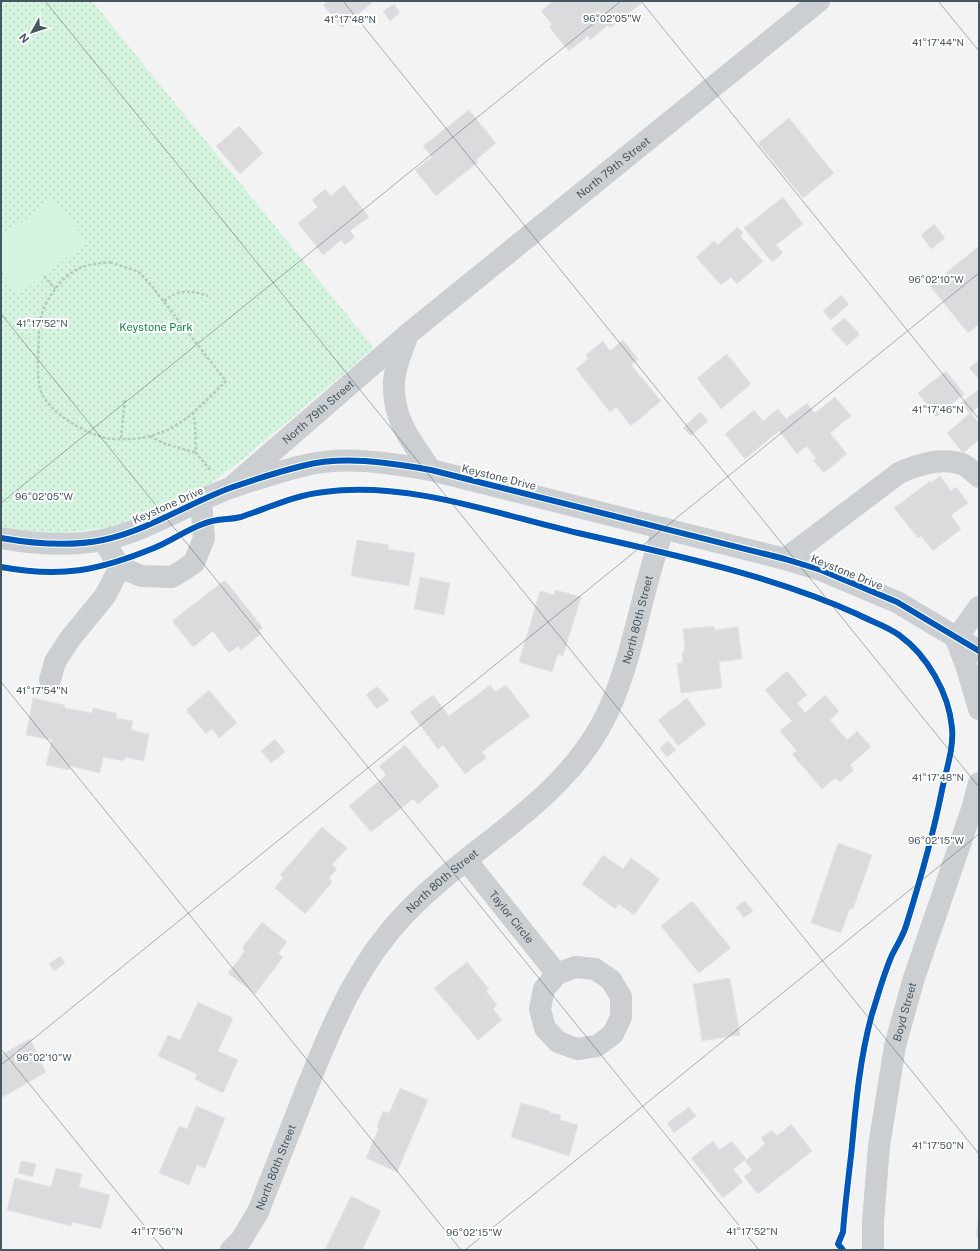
<svg xmlns="http://www.w3.org/2000/svg" width="980" height="1251" font-family="'Public Sans',sans-serif">
  <style>
    .park { fill: url(#park-dots) }
    .pitch { fill: #d5f4df }
    .building { fill: #dadbdd; stroke: #e4e5e6 }
    .lines { fill: none; stroke-linecap: round; stroke-linejoin: round }
    .path { stroke: #b9c8c2; stroke-width: 2.5; stroke-dasharray: 3 2; stroke-linecap: butt }
    .minor { stroke: #cbcfd2; stroke-width: 22 }
    .cycleway-casing { stroke: #fff; stroke-width: 8 }
    .cycleway { stroke: #0057b8; stroke-width: 6 }
    .ticks { fill: none; stroke: #475762; stroke-width: 1; stroke-opacity: 0.45 }
    .labels { text-anchor: middle; stroke-width: 4; stroke-linejoin: round; paint-order: stroke }
    .street-label { font-size: 11px; fill: #475762; stroke: #fff }
    .park-label { font-size: 11px; fill: #0d8740; stroke: #fff }
    .ticks-label { font-size: 10px; text-anchor: middle; fill: #475762; stroke: #fff; stroke-width: 4; stroke-linejoin: round; paint-order: stroke }
  </style>
  <defs>
    <pattern id="park-dots" width="8" height="8" patternUnits="userSpaceOnUse"><rect width="8" height="8" fill="#d5f4df"/><path d="M2 2h.1M6 6h.1" fill="none" stroke="#b8d3c2" stroke-width="1.8" stroke-linecap="round"/></pattern>
  </defs>
  <rect width="100%" height="100%" fill="#f3f3f3"/>
  <path class="park" d="M1 1H92L374 348 243 459 208 486 175 506 111 527 60 533 14 530 1 526Z"/>
  <path class="pitch" d="M51 200 60 207 87 242 19 294 1 271V238Z"/>
  <g class="building">
    <path d="M328 1H374L342 28 323 5Z"/>
    <path d="M550 1H644L610 28 608 25 590 40 588 36 569 51 549 27 552 24 541 11 551 3Z"/>
    <path d="M394 4 400 13 390 21 383 11Z"/>
    <path d="M469 110 496 143 476 160 478 162 436 196 415 170 432 157 423 146Z"/>
    <path d="M789 118 834 173 803 198 758 143Z"/>
    <path d="M239 126 263 153 240 174 216 146Z"/>
    <path d="M344 185 369 217 350 231 355 237 345 245 341 240 323 255 298 223 318 207 312 200 325 189 331 196Z"/>
    <path d="M783 197 803 224 776 245 783 253 772 262 744 228Z"/>
    <path d="M934 224 945 238 931 249 921 235Z"/>
    <path d="M737 227 743 233 740 236 763 261 737 284 731 277 721 285 696 257 714 241 718 245Z"/>
    <path d="M979 246V324L968 333 930 286Z"/>
    <path d="M841 295 849 304 831 320 823 311Z"/>
    <path d="M844 318 860 334 847 346 831 329Z"/>
    <path d="M623 340 638 359 631 365 661 401 631 426 616 407 610 412 576 369 588 359 586 355 603 341 610 351Z"/>
    <path d="M727 354 751 384 721 409 697 378Z"/>
    <path d="M979 360V379L969 368Z"/>
    <path d="M946 371 964 394 936 417 918 393Z"/>
    <path d="M979 389V406L971 413 979 423V440L963 453 947 433 970 413 961 403Z"/>
    <path d="M835 397 851 416 830 433 847 454 824 473 813 460 816 458 807 446 797 454 779 431 745 459 725 434 754 410 763 421 778 409 786 419 807 403 815 413Z"/>
    <path d="M700 412 708 421 691 436 683 428Z"/>
    <path d="M940 476 951 491 956 487 968 503 951 515 961 529 933 551 921 536 918 538 894 508 930 481 931 483Z"/>
    <path d="M357 540 389 545 388 549 415 553 409 586 351 576Z"/>
    <path d="M420 577 450 583 444 615 414 609Z"/>
    <path d="M225 580 263 628 259 631 261 634 241 650 238 646 229 653 213 631 193 647 172 621Z"/>
    <path d="M555 590 581 597 563 656 558 654 552 672 519 662 540 591 554 595Z"/>
    <path d="M714 626 715 630 738 627 742 659 719 662 722 688 681 693 677 663H683L682 651H685L683 629Z"/>
    <path d="M787 671 807 695 797 703 805 713 825 695 839 711 830 720 847 740 857 731 871 747 850 765 854 770 840 782 835 778 822 789 792 754 797 751 780 731 792 721 765 690Z"/>
    <path d="M490 685 495 692 506 685 530 716 482 752 486 758 465 774 443 745 438 749 410 712 433 695 449 716Z"/>
    <path d="M377 686 389 700 377 709 366 695Z"/>
    <path d="M209 690 237 723 219 738 212 729 206 734 186 710Z"/>
    <path d="M33 698 65 705 64 708 92 713 93 708 117 713 116 718 133 721 131 730 149 734 144 761 125 757 124 761 103 757 100 773 70 766 69 770 46 765 52 740 26 735Z"/>
    <path d="M687 698 706 724 678 746 658 720Z"/>
    <path d="M275 739 285 752 271 763 261 751Z"/>
    <path d="M668 741 676 750 667 757 660 748Z"/>
    <path d="M405 745 439 786 418 804 413 799 371 832 349 806 386 775 379 766Z"/>
    <path d="M322 827 347 848 332 865 337 869 329 878 332 882 305 914 275 888 283 878 280 875Z"/>
    <path d="M838 843 872 855 853 909 850 908 841 933 811 923Z"/>
    <path d="M603 855 623 869 631 858 660 879 634 915 619 904 615 909 582 884Z"/>
    <path d="M692 901 731 948 699 973 661 926Z"/>
    <path d="M745 901 753 911 744 918 736 907Z"/>
    <path d="M262 922 287 942 278 953 283 957 255 994 228 973 245 951 242 948Z"/>
    <path d="M60 956 65 963 54 971 49 964Z"/>
    <path d="M467 962 489 989 486 991 497 1005 493 1009 502 1020 478 1040 434 988Z"/>
    <path d="M730 978 740 1035 702 1041 693 984Z"/>
    <path d="M198 1002 233 1018 218 1051 238 1060 223 1093 195 1079 197 1074 158 1056 168 1035 180 1040Z"/>
    <path d="M30 1039 46 1072 1 1098V1055Z"/>
    <path d="M400 1088 428 1100 397 1172 366 1158 379 1128 377 1127 383 1111 389 1113Z"/>
    <path d="M521 1103 550 1111V1113L561 1115 560 1120 578 1125 569 1156 511 1137Z"/>
    <path d="M196 1106 225 1118 205 1168 197 1165 189 1185 159 1173 179 1126 187 1129Z"/>
    <path d="M689 1107 696 1116 674 1133 667 1123Z"/>
    <path d="M791 1124 812 1151 758 1194 744 1177 752 1170 745 1161 765 1144 761 1138 772 1130 777 1136Z"/>
    <path d="M713 1141 720 1150 732 1141 746 1159 733 1169 743 1182 723 1198 691 1158Z"/>
    <path d="M21 1161 36 1164 33 1177 18 1173Z"/>
    <path d="M56 1168 82 1174 79 1187 110 1195 101 1229 72 1222 71 1226 7 1210 15 1178 51 1187Z"/>
    <path d="M351 1196 381 1211 362 1250H325Z"/>
    <path d="M979 1209V1237H976Z"/>
  </g>
  <g class="lines">
    <g class="path">
      <path d="M110 262 139 272 150 284 226 381C207 399 187 423 162 432 146 439 123 441 106 438 85 433 57 417 45 399 37 388 38 372 38 358 39 346 38 334 40 322 43 302 61 276 80 268 90 264 100 263 110 262Z"/>
      <path d="M44 276 55 289"/>
      <path d="M164 301C179 289 190 290 208 296"/>
      <path d="M193 412 195 424 196 453 211 471"/>
      <path d="M150 436 163 443 196 453"/>
      <path d="M121 438 125 398"/>
    </g>
    <g class="minor">
      <path id="s1" d="M431 470C411 441 392 419 394 381 395 366 403 349 408 334L819 1"/>
      <path id="s2" d="M235 484 408 334"/>
      <path d="M1 538C35 544 69 547 103 540 149 530 187 504 230 488 253 480 278 472 302 466 345 455 389 463 431 470L785 559 821 570 897 602 979 651"/>
      <path d="M103 540 120 567 141 576 172 577 194 563 204 538 201 501"/>
      <path d="M785 559 899 473C918 464 940 457 962 464 968 466 974 473 979 477"/>
      <path d="M956 639 966 665 979 709"/>
      <path d="M956 639 979 607"/>
      <path d="M50 680 55 662 69 640 105 596 120 567"/>
      <path id="s3" d="M466 860 557 974 544 989 540 1009 545 1028 558 1042 577 1049 597 1046 613 1034 621 1017V997L611 980 595 969 575 967 557 974"/>
      <path id="s4" d="M231 1250 241 1240 258 1212C274 1171 290 1131 306 1090 332 1025 357 964 406 913 468 848 555 807 600 727 633 669 640 591 664 528"/>
      <path id="s5" d="M873 1250V1222L879 1146 895 1046 913 981 973 806 979 783"/>
    </g>
    <g class="cycleway-casing">
      <g id="cycleway">
        <path d="M1 538C35 544 69 547 103 540 149 530 187 504 230 488 253 480 278 472 302 466 345 455 389 463 431 470L785 559 821 570 897 602 979 651"/>
        <path d="M1 567C61 578 98 571 154 548 171 541 186 530 203 524 216 518 229 520 241 517 268 508 295 495 324 492 409 481 496 514 578 533 670 554 771 575 857 614 870 621 887 626 899 635 927 655 949 693 952 728 954 748 946 770 942 790 933 836 920 881 906 926 903 936 897 945 892 955 884 973 878 995 872 1014 860 1057 856 1102 852 1146 849 1175 845 1203 843 1232L838 1244 843 1250"/>
      </g>
    </g>
    <use href="#cycleway" class="cycleway"/>
  </g>
  <path class="ticks" d="M45 1 979 1154M343 1 979 787M641 1 979 419M938 1 979 51M1 314 759 1250M1 503 621 1M1 682 461 1250M1 1049 164 1250M1 1065 979 273M465 1250 979 834"/>
  <g class="labels">
    <g class="street-label">
      <text dy="4" stroke="none"><textPath href="#s1" startOffset="412">North 79th Street</textPath></text>
      <text dy="4" stroke="none"><textPath href="#s2" startOffset="110">North 79th Street</textPath></text>
      <text transform="translate(499 477) rotate(14)" y="4">Keystone Drive</text>
      <text transform="translate(168 505) rotate(-24)" y="4">Keystone Drive</text>
      <text transform="translate(847 572) rotate(22)" y="4">Keystone Drive</text>
      <text dy="4" stroke="none"><textPath href="#s4" startOffset="767">North 80th Street</textPath></text>
      <text dy="4" stroke="none"><textPath href="#s4" startOffset="431">North 80th Street</textPath></text>
      <text dy="4" stroke="none"><textPath href="#s3" startOffset="73">Taylor Circle</textPath></text>
      <text dy="4" stroke="none"><textPath href="#s5" startOffset="241">Boyd Street</textPath></text>
      <text dy="4" stroke="none"><textPath href="#s4" startOffset="95">North 80th Street</textPath></text>
    </g>
    <g class="park-label">
      <text x="156" y="331">Keystone Park</text>
    </g>
  </g>
  <g class="ticks-label">
    <text x="612" y="22">96°02'05"W</text>
    <text x="350" y="23">41°17'48"N</text>
    <text x="938" y="46">41°17'44"N</text>
    <text x="936" y="283">96°02'10"W</text>
    <text x="42" y="327">41°17'52"N</text>
    <text x="938" y="413">41°17'46"N</text>
    <text x="44" y="500">96°02'05"W</text>
    <text x="42" y="694">41°17'54"N</text>
    <text x="938" y="781">41°17'48"N</text>
    <text x="936" y="844">96°02'15"W</text>
    <text x="44" y="1061">96°02'10"W</text>
    <text x="938" y="1149">41°17'50"N</text>
    <text x="157" y="1235">41°17'56"N</text>
    <text x="752" y="1235">41°17'52"N</text>
    <text x="474" y="1236">96°02'15"W</text>
  </g>
  <rect width="980" height="1251" fill="none" stroke="#475762" stroke-width="4"/>
  <g transform="translate(32 32) rotate(231)" stroke="#ffffff" stroke-width="3" paint-order="stroke">
  <path d="M0-3L7 15L0 10L-7 15Z" fill="#475762"/>
  <text y="-6" font-size="11" font-weight="bold" text-anchor="middle" fill="#475762">N</text>
  </g>
</svg>
